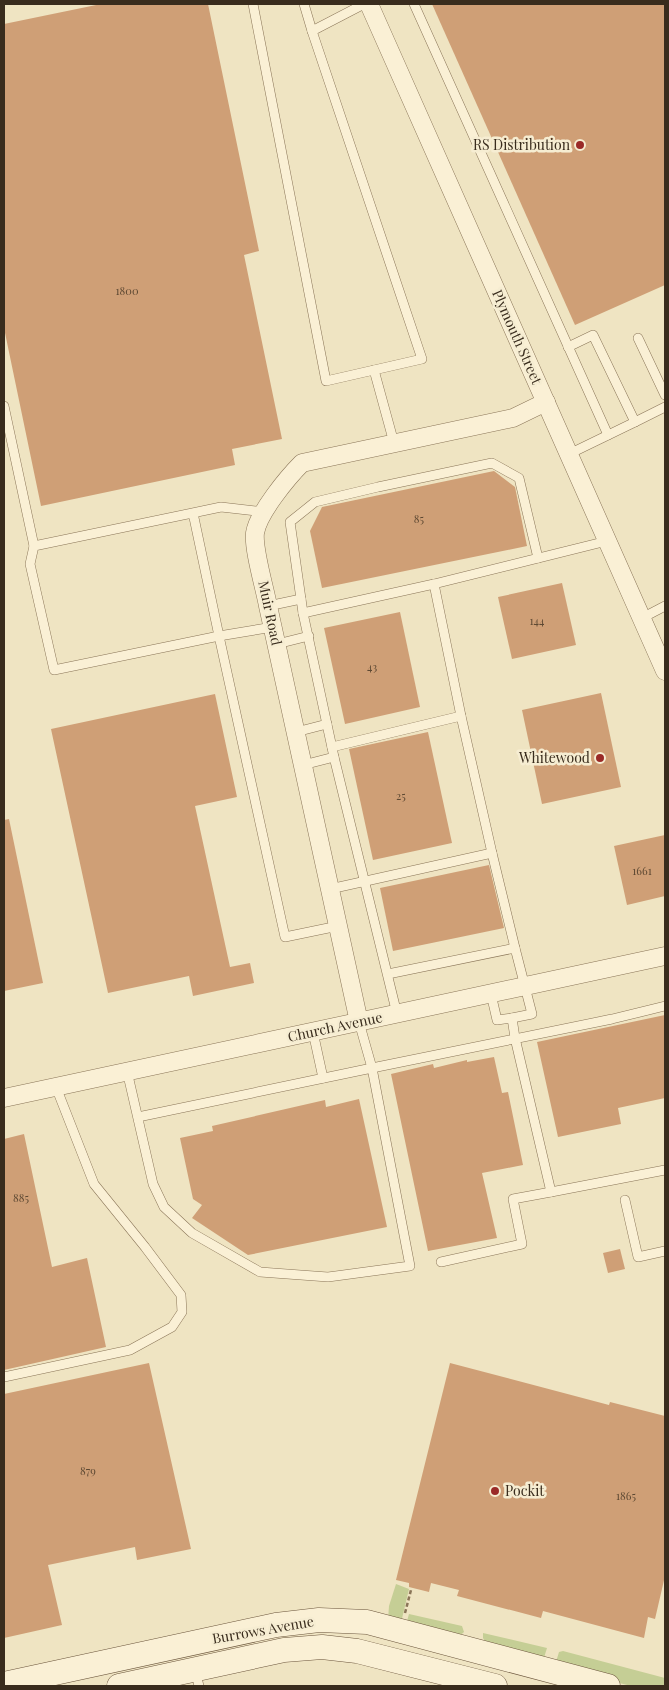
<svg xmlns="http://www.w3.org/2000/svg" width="669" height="1690" font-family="'Playfair Display',serif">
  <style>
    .green { fill: #c5ce95 }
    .building { fill: #cf9f76 }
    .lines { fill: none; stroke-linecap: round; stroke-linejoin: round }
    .lane-casing { stroke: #8a7558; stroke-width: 10 }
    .street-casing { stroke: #8a7558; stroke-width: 19 }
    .secondary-casing { stroke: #6b553c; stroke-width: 25 }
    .path { stroke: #8a7558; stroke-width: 2.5; stroke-dasharray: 4 2.5; stroke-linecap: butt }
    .lane { stroke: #faf0d5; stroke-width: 9 }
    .street { stroke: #faf0d5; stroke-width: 18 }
    .secondary { stroke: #faf0d5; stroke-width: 24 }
    .poi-dot { fill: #9a2a27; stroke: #f6edd2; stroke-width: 2 }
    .labels { text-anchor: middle; stroke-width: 5; stroke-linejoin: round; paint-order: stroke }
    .number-label { font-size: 11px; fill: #5e4933 }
    .poi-label { font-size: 14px; fill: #392c1d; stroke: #f6edd2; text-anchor: end }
    .street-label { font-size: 14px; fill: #392c1d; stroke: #f6edd2 }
  </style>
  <rect width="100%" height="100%" fill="#efe4c2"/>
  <g class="green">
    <path d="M396 1584 409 1589 400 1627 388 1620 389 1606Z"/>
    <path d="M409 1614 462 1626 464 1632 457 1638 405 1628Z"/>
    <path d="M483 1633 547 1648 543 1661 486 1644 483 1638Z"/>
    <path d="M563 1651 665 1678V1686H631L561 1668 556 1662 559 1652Z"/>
  </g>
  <g class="building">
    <path d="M101 4H208L259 251 244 255 282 439 232 449 235 465 41 506 4 328V24Z"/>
    <path d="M432 4H665V285L575 325Z"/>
    <path d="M494 471 515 487 527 546 322 588 310 531 322 507Z"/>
    <path d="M562 583 576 645 512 659 498 597Z"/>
    <path d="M400 612 420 707 345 724 324 628Z"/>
    <path d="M601 693 621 787 542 804 522 710Z"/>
    <path d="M215 694 237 797 195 806 230 967 250 963 254 983 193 996 189 976 108 993 51 729Z"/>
    <path d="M428 732 452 843 373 860 349 749Z"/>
    <path d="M9 819 43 983 4 991V820Z"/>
    <path d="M665 835V896L627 905 614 846Z"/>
    <path d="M489 865 504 928 393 951 380 888Z"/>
    <path d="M665 1015V1098L618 1108 621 1124 558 1137 537 1042Z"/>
    <path d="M494 1057 502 1093 508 1092 523 1165 482 1173 497 1238 428 1251 391 1074 433 1064 434 1068 467 1060V1062Z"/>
    <path d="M359 1099 387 1227 248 1255 192 1218 202 1205 193 1199 180 1138 213 1131 212 1126 325 1100 326 1107Z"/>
    <path d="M24 1134 52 1267 87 1258 106 1347 4 1370V1139Z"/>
    <path d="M620 1249 625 1269 608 1273 603 1253Z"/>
    <path d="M149 1363 191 1549 137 1560 135 1547 48 1565 62 1625 4 1638V1394Z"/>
    <path d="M450 1363 609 1405 610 1402 665 1416V1576L655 1619 648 1617 644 1638 543 1611 541 1618 457 1596 459 1590 431 1583 429 1592 409 1587V1583L396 1580Z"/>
  </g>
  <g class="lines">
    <g class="lane-casing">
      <g id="lane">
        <path d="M253 4 326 381 422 359 312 31"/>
        <path d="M304 4 312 31 364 4"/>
        <path d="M414 4 608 435"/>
        <path d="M638 338 665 395"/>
        <path d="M568 347 593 335 635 422 569 454"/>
        <path d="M374 370 394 443"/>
        <path d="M4 406 34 546"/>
        <path d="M635 422 665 407"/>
        <path d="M193 513 219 636 54 670 30 564 34 546 221 507 265 512"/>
        <path d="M434 584 461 716"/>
        <path d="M268 606 301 599"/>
        <path d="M303 613 434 584 607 541"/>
        <path d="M642 618 665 606"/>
        <path d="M273 627 219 636 285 937 338 926"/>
        <path d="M277 644 309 636"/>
        <path d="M296 732 327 724"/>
        <path d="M332 747 461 716 492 853"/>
        <path d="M303 765 334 757"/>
        <path d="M330 889 492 853 515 948"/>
        <path d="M388 974 515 948 532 1014 512 1018"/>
        <path d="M491 994 497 1020 512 1018 515 1038 551 1192 665 1170"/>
        <path d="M397 1014 334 757 303 613 290 522 315 502 378 487 492 463 519 478 538 558"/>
        <path d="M359 1022 372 1068 612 1019 665 1006"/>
        <path d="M313 1032 323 1078"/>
        <path d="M127 1071 153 1184 164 1207 192 1233 260 1272 328 1277 410 1266 372 1068 138 1117"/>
        <path d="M625 1200 638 1257 665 1251"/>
        <path d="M441 1262 522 1244 513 1199 551 1192"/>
        <path d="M4 1377 130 1350 172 1327 182 1312 181 1295 145 1247 94 1184 56 1087"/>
        <path d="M195 1670 199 1686"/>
      </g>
    </g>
    <g class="street-casing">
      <g id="street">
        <path d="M369 4 665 671"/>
        <path d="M359 1022 268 606C265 589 253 549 255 533 258 513 288 477 302 463L513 418 546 402"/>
        <path d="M4 1098 665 956"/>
      </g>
    </g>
    <g class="secondary-casing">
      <g id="secondary">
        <path d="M4 1684 276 1625 319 1620 367 1622 608 1686"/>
        <path d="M119 1686 284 1650 322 1647 357 1651 495 1686"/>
      </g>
    </g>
    <path class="path" d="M405 1613 411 1590"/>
    <use href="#lane" class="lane"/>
    <use href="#street" class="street"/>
    <use href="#secondary" class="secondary"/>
  </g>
  <g class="poi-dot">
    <circle cx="580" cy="145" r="5"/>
    <circle cx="600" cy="758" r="5"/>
    <circle cx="495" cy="1491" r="5"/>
  </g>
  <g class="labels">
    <g class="number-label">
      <text x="127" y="295">1800</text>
      <text x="419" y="523">85</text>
      <text x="537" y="625">144</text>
      <text x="372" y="671">43</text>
      <text x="401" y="800">25</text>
      <text x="642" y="875">1661</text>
      <text x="21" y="1202">885</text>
      <text x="88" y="1475">879</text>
      <text x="626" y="1500">1865</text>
    </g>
    <g class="poi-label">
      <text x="570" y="150">RS Distribution</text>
      <text x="590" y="763">Whitewood</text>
      <text x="505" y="1496" text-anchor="start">Pockit</text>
    </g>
    <g class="street-label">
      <text transform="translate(517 337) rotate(66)" y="5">Plymouth Street</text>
      <text transform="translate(270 613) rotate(78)" y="5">Muir Road</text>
      <text transform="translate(335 1027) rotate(-12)" y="5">Church Avenue</text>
      <text transform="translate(263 1630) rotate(-10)" y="5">Burrows Avenue</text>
    </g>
  </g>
  <rect width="669" height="1690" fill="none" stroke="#392c1d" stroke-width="10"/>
</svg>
